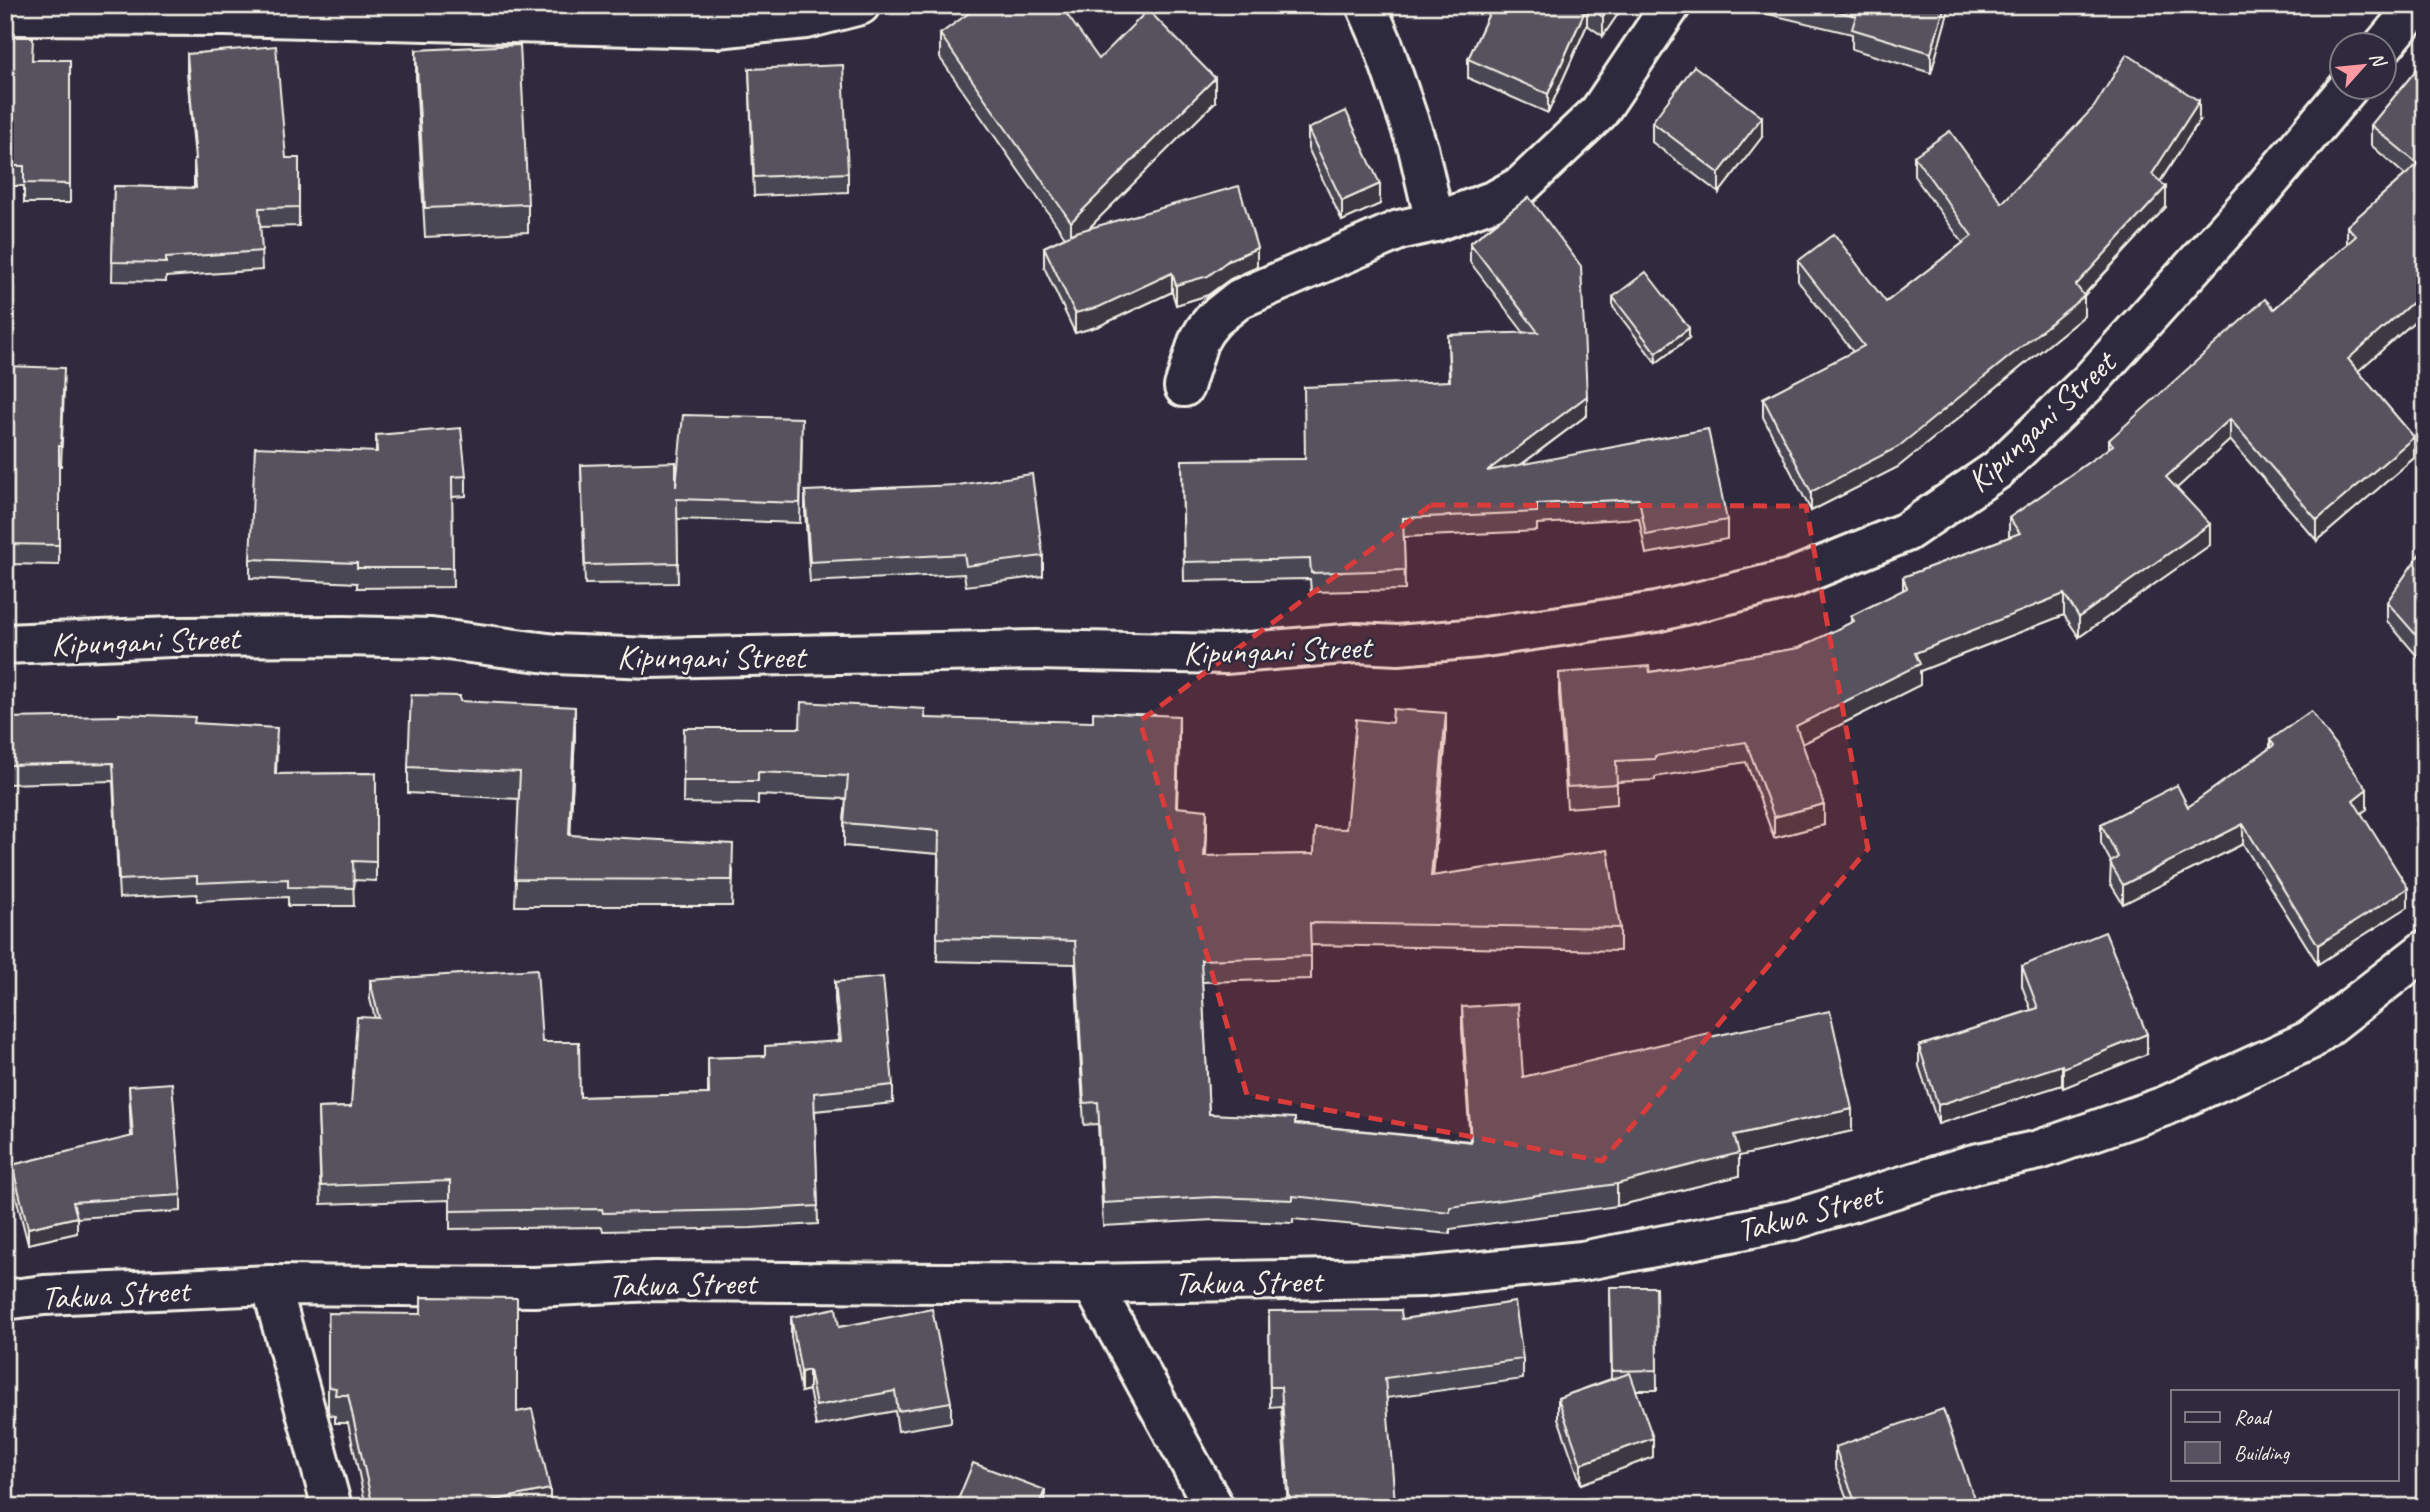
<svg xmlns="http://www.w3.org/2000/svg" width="2430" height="1512" font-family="Caveat,sans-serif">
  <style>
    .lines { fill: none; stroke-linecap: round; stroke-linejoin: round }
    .minor-casing { stroke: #f4f1e8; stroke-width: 44 }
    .minor { stroke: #2f2a3d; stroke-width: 38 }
    .wall { fill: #4a4752; stroke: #f4f1e8; stroke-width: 2 }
    .shaded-wall { fill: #3c3942; stroke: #f4f1e8; stroke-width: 2 }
    .building { fill: #56525f; stroke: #f4f1e8; stroke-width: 2 }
    .marked { fill: #d93c3b; fill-opacity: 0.2; stroke: #d93c3b; stroke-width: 5; stroke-dasharray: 14 9; stroke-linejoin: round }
    .labels { text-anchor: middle; stroke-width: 5; stroke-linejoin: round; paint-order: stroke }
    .street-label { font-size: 33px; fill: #f4f1e8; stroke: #2f2a3d }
  </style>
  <rect width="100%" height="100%" fill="#2f2a3d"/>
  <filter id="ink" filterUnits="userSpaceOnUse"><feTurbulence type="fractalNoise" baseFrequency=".0143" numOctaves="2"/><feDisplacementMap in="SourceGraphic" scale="14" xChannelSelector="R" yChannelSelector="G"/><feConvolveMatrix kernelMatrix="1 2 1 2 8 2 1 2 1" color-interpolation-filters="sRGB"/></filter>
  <g filter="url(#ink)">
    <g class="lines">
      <g class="minor-casing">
        <g id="minor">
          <path d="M1366 5 1382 42 1418 148 1435 222"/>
          <path d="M5 15 224 16 717 28 806 19 860 5"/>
          <path d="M2383 46 2417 5"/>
          <path d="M1184 387 1198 342 1205 330 1214 319 1239 299 1399 230 1435 222 1495 200 1522 185 1599 112 1671 5"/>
          <path d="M5 644 172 637 343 636 431 638 556 654 649 658 1036 650 1225 654 1357 643 1398 645 1478 638 1656 612 1790 579 1906 532 1997 470 2089 382 2264 188 2348 88"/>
          <path d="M1092 1284 1214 1507"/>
          <path d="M271 1285 332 1507"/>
          <path d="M5 1300 44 1295 271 1285 534 1287 654 1281 1092 1284 1421 1277 1582 1261 1793 1220 1974 1164 2039 1150 2165 1106 2310 1040 2425 950"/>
        </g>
      </g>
      <use href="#minor" class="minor"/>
    </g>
    <g class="wall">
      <path d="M1493 5H1624L1603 36 1587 25 1548 113 1468 78V59Z"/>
      <path d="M1755 5H1950L1931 73 1852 49V34L1755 11Z"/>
      <path d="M940 34 1099 59 1215 102 1088 229 1257 267 1230 279 1208 295 1176 305 1172 292 1099 326 1075 333 1044 267V247L1065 237 940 58Z"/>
      <path d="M5 37 33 60H70V203H24V186H5Z"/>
      <path d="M416 50 528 204V232L425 237 416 78Z"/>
      <path d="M187 54 286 158H299V226L260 227 262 270 166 277V282L112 281 114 186 194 188V159H195L187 73Z"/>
      <path d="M2425 59V312L2358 371 2414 458 2317 541 2230 440 2176 489 2210 545 2079 637 2064 615 1920 671V685L1802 744 1824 825 1774 838 1746 762 1655 777V780L1617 782V804L1567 808 1559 694V673L1650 672 1799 648 1851 623V616L1903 591V577L2009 537V518L2109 448V440L2274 309 2347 244V226L2405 175 2371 145V125Z"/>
      <path d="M749 69 848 173V192L754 196Z"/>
      <path d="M2199 121 2160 182 2166 207 2084 296V316L1898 467 1811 511 1763 417V398L1853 352 1798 281V261L1886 302 1963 243 1914 176V156L2002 203Z"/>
      <path d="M1652 122 1762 137 1719 193 1652 142Z"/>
      <path d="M1308 129 1380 204 1342 221 1308 148Z"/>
      <path d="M1529 197 1587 415 1521 465 1727 520V539L1646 554 1639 518 1537 524V531L1404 537 1405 590 1311 592 1310 579 1184 581 1182 460 1305 459 1449 381 1448 335 1524 333 1470 262V243Z"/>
      <path d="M1613 297 1689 338 1656 363 1613 307Z"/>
      <path d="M5 366 64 388 61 466H59V565L5 564Z"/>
      <path d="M376 435 466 476V496L452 497 453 587 357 588V583L250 578V559L376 452Z"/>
      <path d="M802 438 800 523 677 519 678 583 585 584 581 465 676 487Z"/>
      <path d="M805 491 1043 556V576L966 586 964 574 810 582 805 511Z"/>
      <path d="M2425 546V661L2423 663 2387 621V602Z"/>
      <path d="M460 701 575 734 570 835 733 870 732 906H515L519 799 408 793V767Z"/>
      <path d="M5 718 195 723 277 746 276 774 376 773V881L353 880 354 906H288V897L197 901V894L119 898 113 781 5 784Z"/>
      <path d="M925 718 1179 738 1177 807 1207 832 1206 856 1314 854 1346 829 1446 736 1433 876 1620 928V951L1311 945V979L1202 982 1209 1114 1295 1124 1470 1141 1462 1029V1007L1523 1077 1710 1037 1852 1131 1739 1156V1176L1617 1206 1450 1229V1234L1293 1219V1223L1214 1220 1103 1226 1098 1124 1084 1125 1075 964 937 961 938 854 844 846V823L846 799 758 795V804L683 803 684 728H800Z"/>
      <path d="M2270 740 2367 809 2361 813 2408 907 2318 964 2243 844 2123 904 2110 883 2111 862 2101 843V824L2188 807 2270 748Z"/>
      <path d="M2022 966 2147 1054 2063 1088 2062 1085 1938 1124 1919 1066V1046L2031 1010 2022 986Z"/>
      <path d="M370 980 542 1042 580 1097 708 1094V1058L765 1056 839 1041 835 1000V982L893 1085V1103L815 1111 818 1224 751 1228 603 1231 602 1227 450 1229V1200L321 1204 318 1108 351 1107 375 1018 370 999Z"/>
      <path d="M129 1086 181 1195V1211L77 1218V1233L28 1244 12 1181V1165L131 1137Z"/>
      <path d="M1610 1287H1656L1657 1390H1636L1653 1457 1581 1484 1558 1418V1398L1611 1379Z"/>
      <path d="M1269 1311 1402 1319 1523 1359V1379L1386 1398 1395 1507H1288L1281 1406 1270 1407Z"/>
      <path d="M328 1313 517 1412 550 1507H366L348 1423H335V1416L330 1415 328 1411Z"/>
      <path d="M791 1317 839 1327 951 1402V1422L898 1431 895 1411 816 1426 809 1390 801 1392 791 1337Z"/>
      <path d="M1835 1447 1975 1507H1850L1835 1466Z"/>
    </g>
    <g class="shaded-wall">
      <path d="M1611 5H1624L1603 36V17Z"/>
      <path d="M1945 5H1950L1931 73V53Z"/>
      <path d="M1587 6V25L1548 113V94Z"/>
      <path d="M1215 78V102L1071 246V222Z"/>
      <path d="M2199 101V121L2152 194V174Z"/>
      <path d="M1762 117V137L1719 193V173Z"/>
      <path d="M1380 184V204L1342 221V201Z"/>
      <path d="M2166 187V207L2080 299 2084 296V316L1898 467 1811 511V492L2076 285Z"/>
      <path d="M1257 248V267L1230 279 1208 295 1176 305V285Z"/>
      <path d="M1172 273V292L1099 326 1075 333V313Z"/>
      <path d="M2425 291V312L2348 380V359Z"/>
      <path d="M1689 328V338L1656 363V353Z"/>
      <path d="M1587 396V415L1487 490V471Z"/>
      <path d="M2230 419V440L2166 498V477Z"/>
      <path d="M2414 437V458L2317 541V520Z"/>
      <path d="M2210 524V545L2079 637V617Z"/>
      <path d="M2064 594V615L1920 671V685L1796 747V726L1915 653Z"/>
      <path d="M2425 642V661L2423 663V643Z"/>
      <path d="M575 707V734L569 862V835Z"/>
      <path d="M1446 713V736L1431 898V876Z"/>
      <path d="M1179 716V738L1176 830V807Z"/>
      <path d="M2367 789V809L2353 820V800Z"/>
      <path d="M1824 804V825L1774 838V817Z"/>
      <path d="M1207 810V832L1204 879V856Z"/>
      <path d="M2243 824V844L2123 904V885Z"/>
      <path d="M2408 888V907L2318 964V945Z"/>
      <path d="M2147 1034V1054L2063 1088V1068Z"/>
      <path d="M2062 1065V1085L1938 1124V1105Z"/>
      <path d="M1852 1109V1131L1739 1156V1176L1617 1206V1184L1734 1135Z"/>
      <path d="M77 1217V1233L28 1244V1228Z"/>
      <path d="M809 1370V1390L801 1392V1372Z"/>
      <path d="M1653 1438V1457L1581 1484V1464Z"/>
      <path d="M550 1489V1507H490V1501Z"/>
      <path d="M1045 1490V1507H1038Z"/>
      <path d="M1975 1501V1507H1958Z"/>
    </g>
    <g class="building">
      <path d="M980 5H1060L1099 59 1148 10 1215 78 1071 222 940 34Z"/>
      <path d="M1493 5H1611L1603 17 1587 6 1548 94 1468 59Z"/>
      <path d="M1813 5H1945L1931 53 1852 29 1856 16Z"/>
      <path d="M5 37H33L32 60H70V184L24 183V166H5Z"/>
      <path d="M520 45 528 204 425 208 416 50Z"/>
      <path d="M276 46 286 158H299V207L259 208 262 251 166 258V263L112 262 114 186 196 188 194 159H196L187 54Z"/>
      <path d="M2127 54 2199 101 2152 174 2166 187 2076 285 2084 296 1898 447 1811 492 1763 398 1864 346 1798 261 1834 234 1886 302 1972 236 1914 156 1950 131 2002 203 2094 107Z"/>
      <path d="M2425 59V291L2348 359 2414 437 2317 520 2230 419 2166 477 2210 524 2079 617 2064 594 1915 653 1920 664 1796 726 1824 804 1774 817 1746 742 1655 756V759L1616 761 1617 784 1567 787 1559 673 1649 666 1650 672 1799 648 1854 621 1851 616 1907 588 1903 577 2020 533 2009 518 2113 445 2109 440 2265 299 2274 309 2356 236 2347 226 2418 164 2371 125Z"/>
      <path d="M843 65 848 173 754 177 749 69Z"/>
      <path d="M1694 66 1762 117 1719 173 1652 122Z"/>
      <path d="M1346 111 1380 184 1342 201 1308 129Z"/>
      <path d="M1239 186 1257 248 1230 259 1208 276 1176 285 1172 273 1099 307 1075 313 1044 247 1076 232Z"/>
      <path d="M1529 197 1581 266 1587 396 1487 471 1708 429 1727 520 1646 535 1639 499 1537 504V512L1403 518 1405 570 1311 573 1310 559 1184 562 1182 460 1305 459 1304 387 1450 381 1448 335 1538 332 1470 243Z"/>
      <path d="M1646 272 1689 328 1656 353 1613 297Z"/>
      <path d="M5 366 64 368 61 446H59V545L5 544Z"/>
      <path d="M683 415 802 418 800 503 677 499 678 563 585 565 581 465 676 462V487Z"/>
      <path d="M461 428 466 476 452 477 453 568H357V563L250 559 255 447 377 452 376 435Z"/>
      <path d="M1032 474 1043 556 966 566 964 554 810 562 805 491 958 485Z"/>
      <path d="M2425 546V642L2423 643 2387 602Z"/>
      <path d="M411 695 460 696V701L575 707 569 835 733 844 732 880 515 879 520 772 408 767Z"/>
      <path d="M801 702 925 709V718L1093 722V712L1179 716 1176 807 1207 810 1204 856 1314 854 1315 828 1346 829 1356 719 1392 723 1393 709 1446 713 1431 876 1608 850 1620 928 1310 923 1311 956 1201 960 1209 1114 1295 1118V1124L1471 1142 1462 1007 1518 1004 1523 1077 1709 1033 1710 1037 1830 1011 1852 1109 1734 1135 1739 1153 1617 1184 1450 1207V1212L1293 1196V1200L1214 1197 1103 1203 1098 1102 1084 1103 1075 941 937 938 939 831 844 823 848 776 758 772V781H683L684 728H800Z"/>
      <path d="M2311 711 2367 789 2353 800 2408 888 2318 945 2243 824 2123 885 2110 863 2118 857 2101 824 2177 785 2188 807 2274 745 2270 740Z"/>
      <path d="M119 714 195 717 194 723 277 728 275 774 376 773V862L353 861 354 888 288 887V879L197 883V876L119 880 113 763 5 765V718L119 716Z"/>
      <path d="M2105 932 2147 1034 2063 1068 2062 1065 1938 1105 1919 1046 2038 1008 2022 966Z"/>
      <path d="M537 969 542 1042H579L580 1097 709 1094 708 1058 765 1056V1046L841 1041 835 982 883 977 893 1085 814 1093 818 1206 751 1210 603 1213 602 1209 450 1211V1181L321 1186 318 1108 351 1107 357 1017 379 1018 370 980Z"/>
      <path d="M172 1083 181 1195 73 1202 77 1217 28 1228 12 1165 133 1136 129 1086Z"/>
      <path d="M1610 1287H1656L1657 1370 1612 1371Z"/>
      <path d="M421 1297 517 1298V1412L532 1409 550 1489 490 1501 492 1507H373L348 1395H335L336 1388 330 1387 328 1383V1313L421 1314Z"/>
      <path d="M1515 1302 1523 1359 1385 1378 1395 1503 1356 1506 1357 1507H1290L1281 1387H1270L1269 1311 1401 1310 1402 1319Z"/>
      <path d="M836 1308 839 1327 932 1309 951 1402 898 1411 895 1391 816 1406 809 1370 801 1372 791 1317Z"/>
      <path d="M1630 1373 1653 1438 1581 1464 1558 1398Z"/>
      <path d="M1943 1409 1975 1501 1958 1507H1857L1835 1447Z"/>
      <path d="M973 1463 1045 1490 1038 1507H955Z"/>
    </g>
  </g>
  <path class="marked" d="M1431 505 1806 506 1868 849 1602 1161 1247 1095 1140 721Z"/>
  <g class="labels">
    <g class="street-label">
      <text transform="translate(2040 421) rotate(-43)" y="12">Kipungani Street</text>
      <text transform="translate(145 640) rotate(-2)" y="12">Kipungani Street</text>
      <text transform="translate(1277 649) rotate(-2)" y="12">Kipungani Street</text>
      <text x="711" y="668">Kipungani Street</text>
      <text transform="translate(1809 1211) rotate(-15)" y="12">Takwa Street</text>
      <text transform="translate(1248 1281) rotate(-1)" y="12">Takwa Street</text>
      <text transform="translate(682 1283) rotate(-1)" y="12">Takwa Street</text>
      <text transform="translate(115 1293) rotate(-3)" y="12">Takwa Street</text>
    </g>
  </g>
  <rect width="2430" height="1512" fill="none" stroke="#2f2a3d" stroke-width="28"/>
  <rect x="14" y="14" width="2402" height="1484" fill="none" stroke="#f4f1e8" stroke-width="2.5" filter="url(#ink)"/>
  <rect x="2171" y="1390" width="228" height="91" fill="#2f2a3d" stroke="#7e7a81" stroke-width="2"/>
  <rect x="2185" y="1412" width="35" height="10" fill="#2f2a3d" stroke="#7e7a81" stroke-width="2"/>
  <text x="2234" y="1424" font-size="21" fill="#f4f1e8">Road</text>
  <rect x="2185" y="1442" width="35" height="21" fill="#56525f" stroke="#7e7a81" stroke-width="2"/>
  <text x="2234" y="1460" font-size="21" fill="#f4f1e8">Building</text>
  <g transform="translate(2363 66) rotate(63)"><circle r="33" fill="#2f2a3d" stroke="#7e7a81" stroke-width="2"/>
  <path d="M0-5L12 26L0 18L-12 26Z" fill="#ff9aa2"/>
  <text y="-10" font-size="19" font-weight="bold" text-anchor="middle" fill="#f4f1e8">N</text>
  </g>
</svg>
